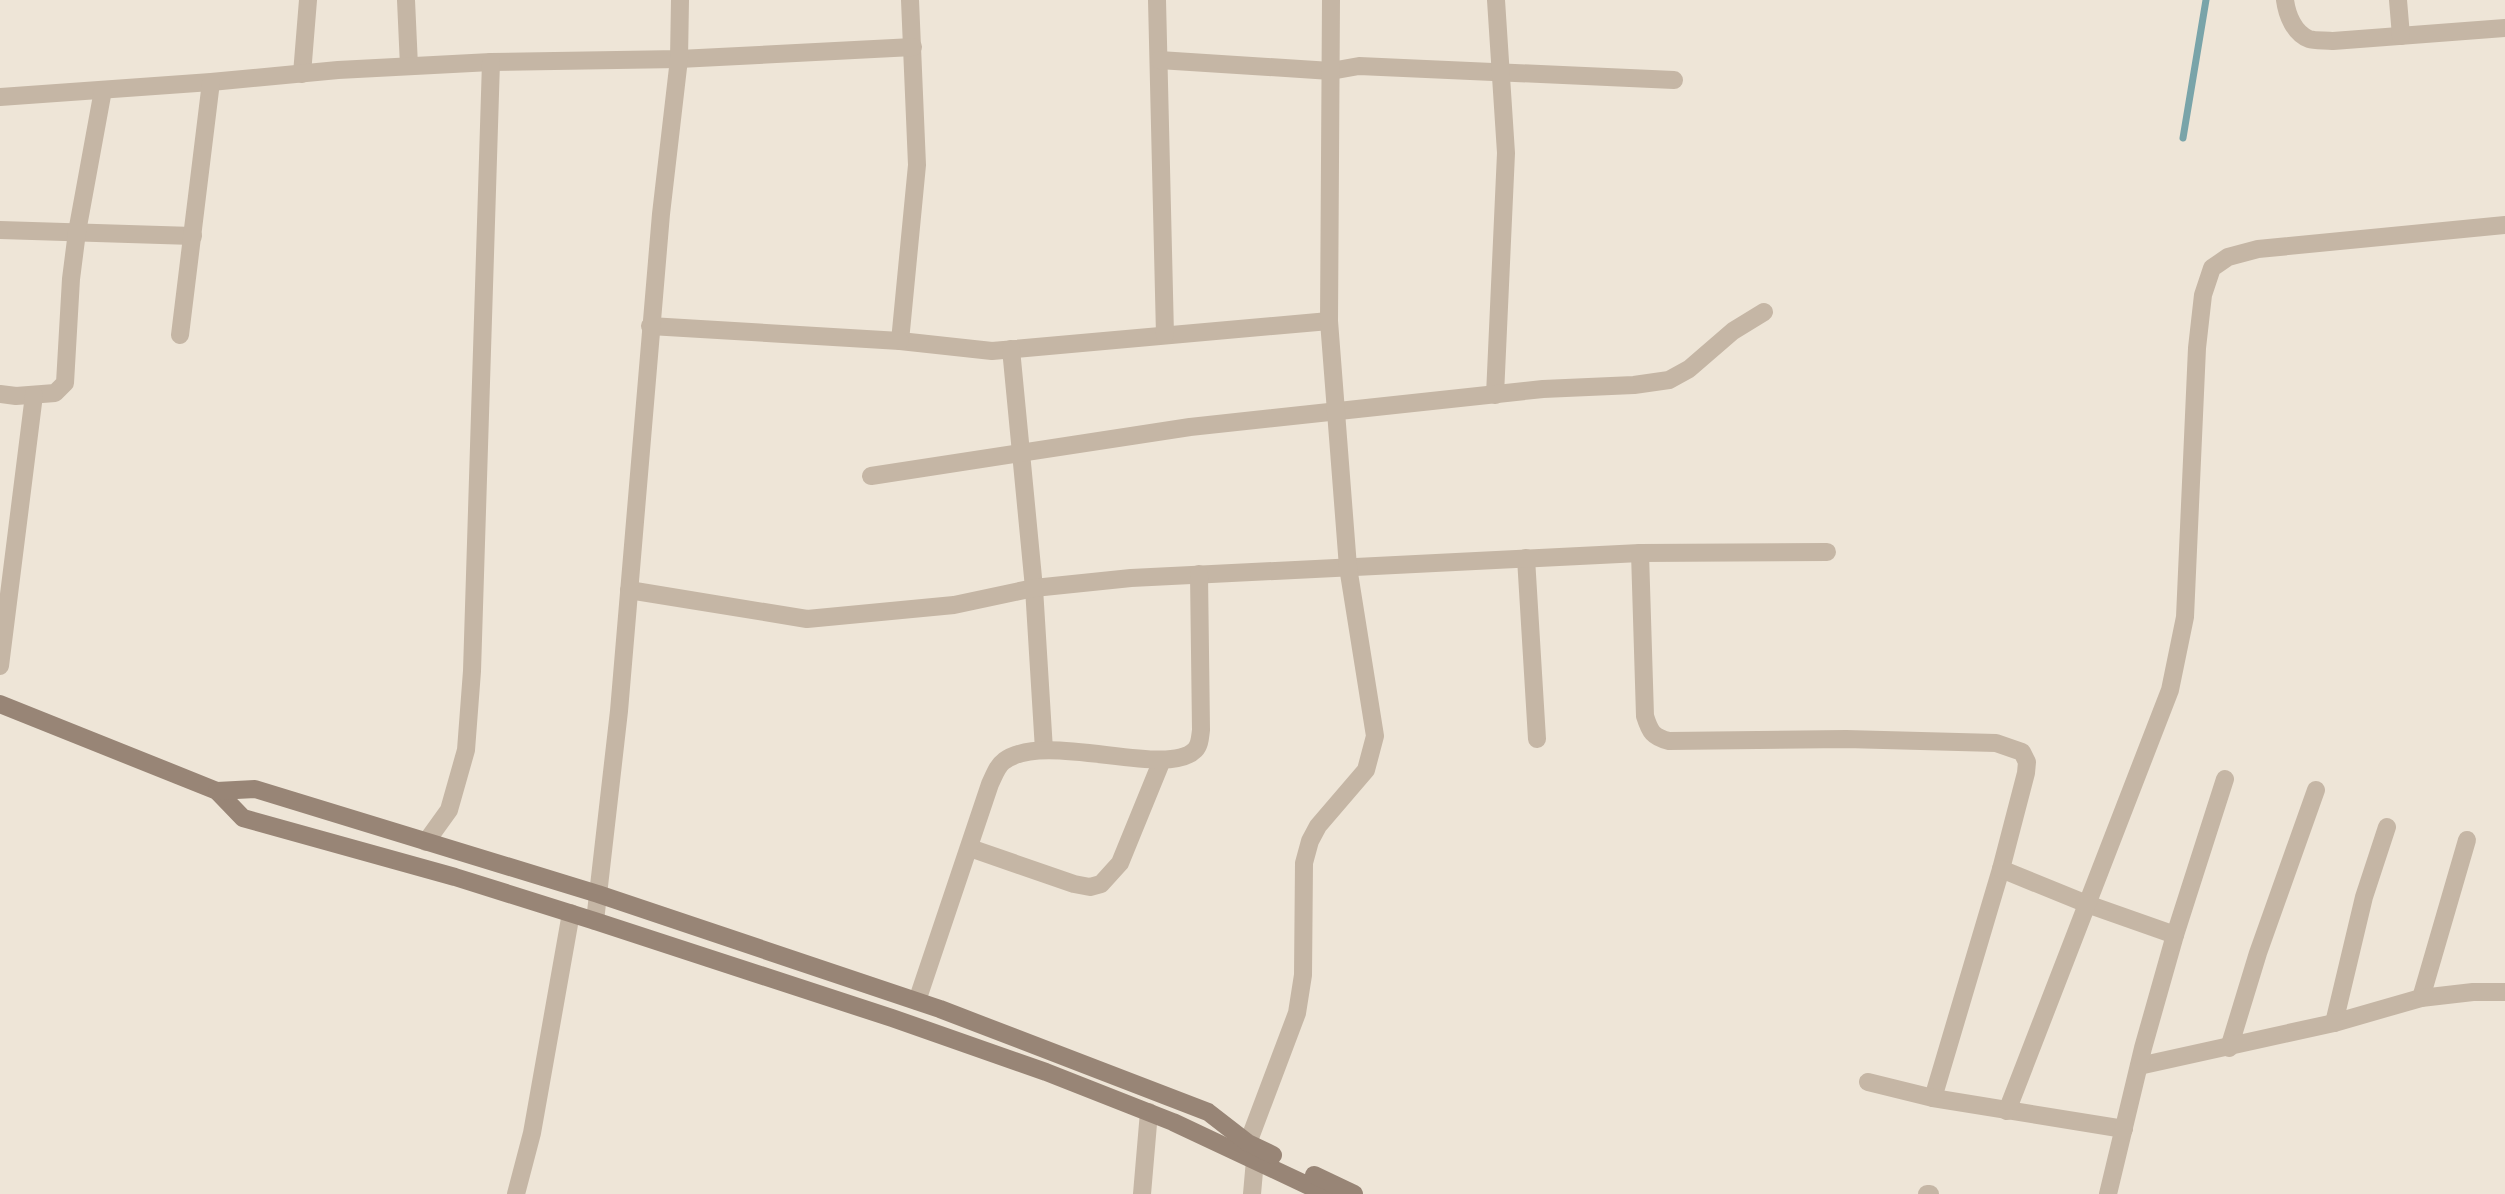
<svg xmlns="http://www.w3.org/2000/svg" width="2505" height="1194" font-family="Arial,sans-serif">
  <style>
    .lines { fill: none; stroke-linecap: round; stroke-linejoin: round }
    .stream { stroke: #79a4a9; stroke-width: 7 }
    .street { stroke: #c5b6a5; stroke-width: 18 }
    .secondary { stroke: #988576; stroke-width: 18 }
  </style>
  <rect width="100%" height="100%" fill="#eee5d7"/>
  <g class="lines">
    <path class="stream" d="M2183 138 2206 0"/>
    <g class="street">
      <path d="M406 0 409 66"/>
      <path d="M910 0 917 165 900 341 992 351 1329 321"/>
      <path d="M1157 0 1165 335"/>
      <path d="M2285 0C2287 15 2294 33 2309 39 2315 41 2326 40 2333 41L2505 28"/>
      <path d="M2398 0 2401 36"/>
      <path d="M1159 60 1331 71 1359 66 1674 80"/>
      <path d="M302 74 308 0"/>
      <path d="M0 97 211 82 338 70 491 62 679 59 913 47"/>
      <path d="M0 230 193 236"/>
      <path d="M650 326 900 341"/>
      <path d="M180 335 211 82"/>
      <path d="M1011 349 1034 588 1044 750"/>
      <path d="M0 394 16 396 55 393 65 383 71 279 77 232 103 90"/>
      <path d="M1495 395 1506 153 1496 0"/>
      <path d="M871 476 1190 427 1543 389 1634 385 1669 380 1689 369 1733 331 1764 312"/>
      <path d="M1640 553 1645 716C1650 732 1653 737 1669 741L1846 739 1996 743 2022 752 2027 762 2026 773 2001 869 1933 1098"/>
      <path d="M1526 558 1537 739"/>
      <path d="M629 590 807 619 954 605 1034 588 1131 578 1640 553 1827 552"/>
      <path d="M0 666 34 395"/>
      <path d="M426 842 449 810 466 750 472 671 491 62"/>
      <path d="M970 848 1074 884 1090 887 1101 884 1120 863 1162 760"/>
      <path d="M2001 869 2087 904 2175 935"/>
      <path d="M595 921 619 711 661 214 679 59 680 0"/>
      <path d="M2421 998 2467 840"/>
      <path d="M917 1001 990 784C994 776 997 766 1004 761 1045 730 1167 779 1195 750 1200 745 1200 737 1201 730L1199 574"/>
      <path d="M2334 1023 2364 897 2387 827"/>
      <path d="M2229 1048 2258 953 2316 790"/>
      <path d="M2139 1066 2334 1023 2421 998 2473 992H2505"/>
      <path d="M1868 1082 1933 1098 2124 1129"/>
      <path d="M2007 1111 2170 690 2185 617 2197 348 2203 295 2212 268 2228 257 2258 249 2505 225"/>
      <path d="M1248 1143 1297 1013 1303 975 1304 863 1310 841 1318 826 1366 770 1375 736 1348 567 1329 321 1331 0"/>
      <path d="M516 1194 532 1133 571 913"/>
      <path d="M1142 1194 1149 1112"/>
      <path d="M1252 1194 1255 1160"/>
      <path d="M1927 1194H1930"/>
      <path d="M2108 1194 2143 1048 2175 935 2225 779"/>
    </g>
    <g class="secondary">
      <path d="M0 704 217 791 243 818 455 877 595 921 892 1018 1046 1072 1173 1122 1326 1194"/>
      <path d="M217 791 255 789 598 894 940 1009 1208 1112 1248 1143 1273 1155"/>
      <path d="M1314 1175 1354 1194"/>
    </g>
  </g>
</svg>
